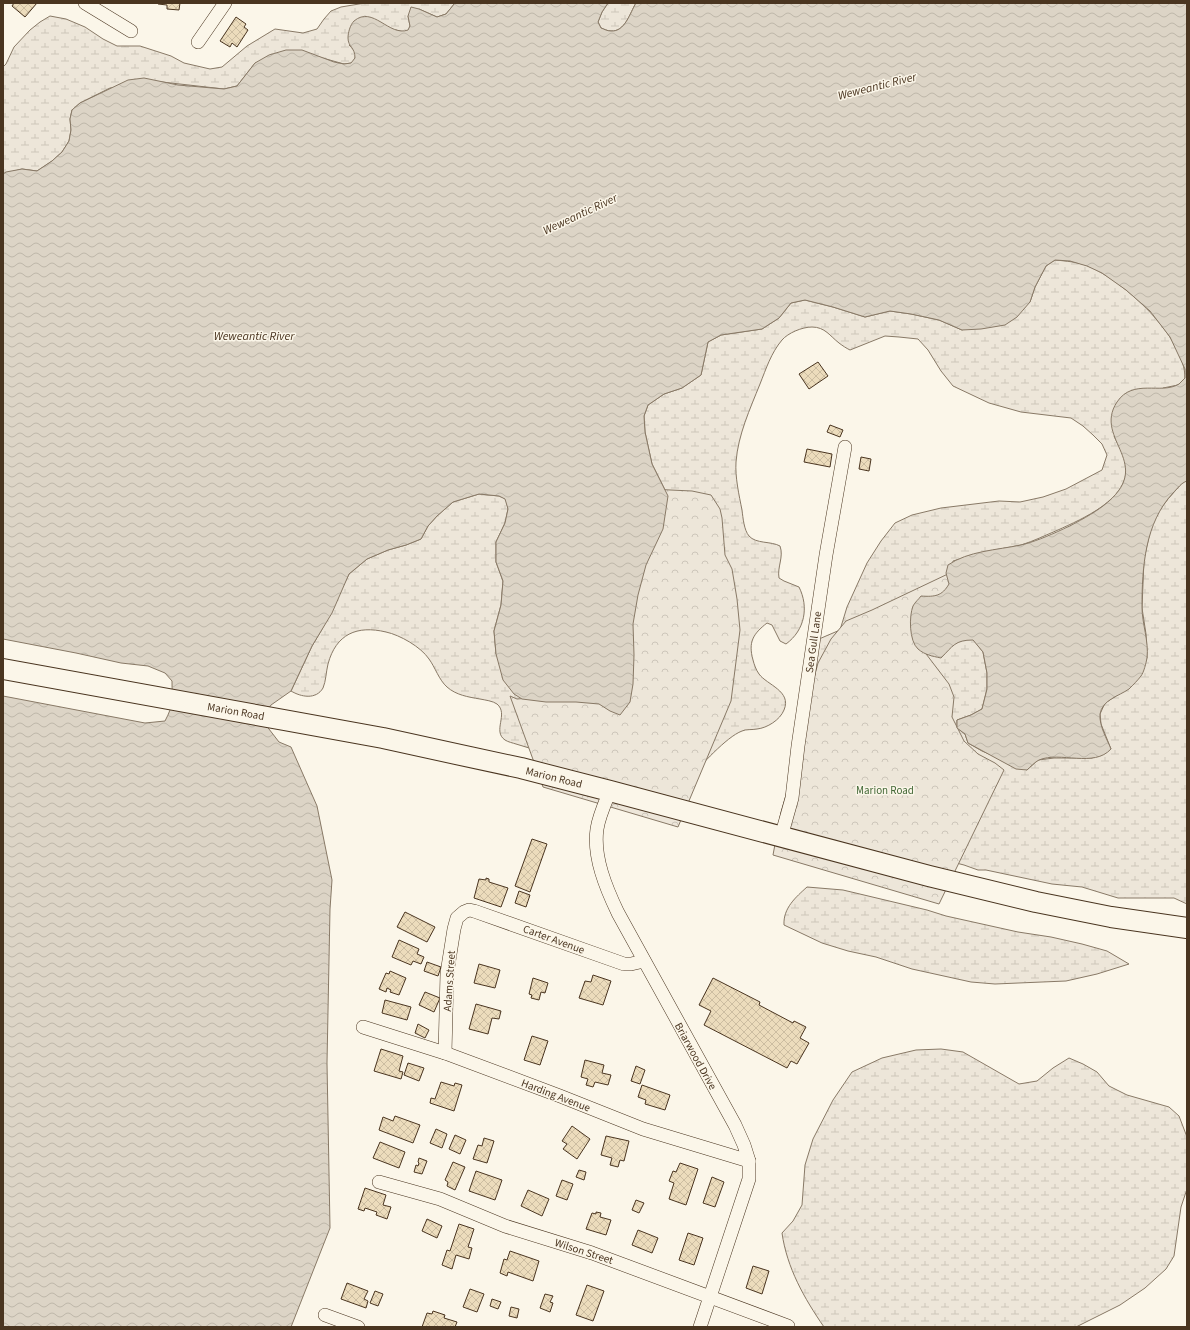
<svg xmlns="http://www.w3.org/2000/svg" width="1190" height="1330" font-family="'Source Sans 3',sans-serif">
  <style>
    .wetland { fill: url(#wetland-marsh); stroke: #887966 }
    .park { fill: url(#park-crowns); stroke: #887966 }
    .water { fill: url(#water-waves); stroke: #887966 }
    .building { fill: url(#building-cross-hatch); stroke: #4a3520 }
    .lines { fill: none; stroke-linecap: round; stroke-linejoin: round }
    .street-casing { stroke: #4a3520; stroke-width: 14 }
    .primary-casing { stroke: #4a3520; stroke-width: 22 }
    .street { stroke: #fbf6e9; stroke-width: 13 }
    .primary { stroke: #fbf6e9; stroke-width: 20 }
    .labels { text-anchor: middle; stroke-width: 3; stroke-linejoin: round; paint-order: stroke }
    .street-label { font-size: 11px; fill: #4a3520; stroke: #fbf6e9 }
    .park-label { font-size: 11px; fill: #436837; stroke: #fbf6e9 }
    .water-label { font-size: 12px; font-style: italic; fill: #4a3520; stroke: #fbf6e9 }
  </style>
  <defs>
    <pattern id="wetland-marsh" width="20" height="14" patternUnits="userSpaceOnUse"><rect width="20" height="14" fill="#ede6d9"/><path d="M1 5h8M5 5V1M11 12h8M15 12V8" fill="none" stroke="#cdc6ba"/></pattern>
    <pattern id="park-crowns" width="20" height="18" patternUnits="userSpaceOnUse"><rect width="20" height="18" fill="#ede6d9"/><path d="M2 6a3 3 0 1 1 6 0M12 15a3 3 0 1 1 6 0" fill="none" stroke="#cdc6ba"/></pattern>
    <pattern id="water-waves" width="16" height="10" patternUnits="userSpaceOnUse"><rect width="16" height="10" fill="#dcd4c6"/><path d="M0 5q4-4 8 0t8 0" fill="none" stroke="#beb7aa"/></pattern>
    <pattern id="building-cross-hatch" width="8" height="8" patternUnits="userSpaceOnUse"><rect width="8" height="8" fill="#ecdcbc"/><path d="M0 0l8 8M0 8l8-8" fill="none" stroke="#ccbda1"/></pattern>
  </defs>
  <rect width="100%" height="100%" fill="#fbf6e9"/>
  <g class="wetland">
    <path d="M365 3H455L446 14 437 17 419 9 408 16 410 26 408 31 404 32 396 30 349 45C356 52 358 55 352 63L344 64 319 57 255 63 237 86 224 89 162 82 110 88 80 103 72 110 70 119 71 130 69 141 62 152 52 161 37 171 22 169 3 174V67L6 64 14 47 30 30 40 22 50 16 66 19 85 27 103 39 117 46H140L171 56 184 63 210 69 222 67 247 46 275 29 303 33 317 29 324 19 331 11 341 7Z"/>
    <path d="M608 3H636C630 13 625 32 611 31 607 31 604 29 601 28L598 22 602 12Z"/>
    <path d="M1055 260C1066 261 1078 262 1088 266 1124 281 1185 337 1185 378L1178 385 1163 388 1114 436C1118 445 1125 456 1126 467 1129 499 1082 519 1058 530 1046 535 1034 541 1021 545 1007 548 991 550 977 554 969 556 961 559 953 561L949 584 941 657C953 645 955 640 973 639L983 652 987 673V689L982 709 971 715 957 720V728L965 734 968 743 982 751 1027 770 1038 760 1054 758H1092L1111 749 1101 724 1100 714 1105 703 1116 696 1147 658 1146 634 1142 608 1144 559 1150 532 1156 515 1168 499 1183 482 1187 481V904L1174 898H1118L1082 887 1052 884 986 870H978L964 865 925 855 811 674 812 642 840 630 847 607 867 563 881 541 895 523 912 515 941 508 999 501 1020 502 1043 497 1066 489 1102 470 1107 455 1102 444 1093 435 1083 426 1071 418 1021 412 989 403 953 386 941 371 928 350 918 339 899 337 885 336 850 350C846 348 843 346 839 343 830 336 825 327 812 327 802 327 788 333 782 340 771 353 766 369 760 384 750 409 738 435 736 462 735 477 739 495 742 510 743 518 744 530 749 536 756 544 771 541 780 546 784 557 777 567 779 578L784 581 799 587C809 607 805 630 786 644L780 641 772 625 767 623C753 634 748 642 753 660 754 664 756 670 759 674 767 685 792 691 784 710 780 720 767 728 757 729 752 730 746 729 742 731 726 737 701 766 688 779 649 772 611 765 572 757 553 754 534 750 516 744 513 743 508 742 505 740 492 731 509 714 497 704 493 701 485 700 480 699 468 697 456 695 447 687 439 680 435 667 429 659 421 647 400 635 386 632 357 625 336 634 328 664 326 672 326 681 323 688 316 700 301 697 291 691L312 646 321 631 349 574 367 559 388 550 406 545 421 539 428 526 437 516 453 502 479 494 499 496 506 499 508 509 505 523 496 542V562L503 581 501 605 494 631 496 654 668 496 652 464 645 432 644 416 648 405 664 394 682 388 701 375 708 342 721 335 762 329 779 318 791 303 805 300 833 307 865 317 890 311 911 314 939 320 962 330 1030 302 1035 287 1046 266Z"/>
    <path d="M807 887 843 890 927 910 946 916 1018 932 1051 937 1082 944 1107 951 1129 964 1097 974 1066 981 995 984 971 982 912 969 876 957 848 951 822 943 784 925C783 908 796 897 807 887Z"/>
    <path d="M941 1049 963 1052 1019 1084 1037 1081 1053 1068 1069 1058 1083 1064 1097 1072 1109 1086 1127 1095 1169 1107 1179 1116 1187 1137V1189L1181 1207 1174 1256 1166 1269 1145 1288 1120 1305 1076 1327H824C804 1298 787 1268 782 1233L793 1221 802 1205 805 1165 813 1139 833 1100 852 1072 882 1058 916 1050Z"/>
  </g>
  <g class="park">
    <path d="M649 489 692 491 711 495 720 509 722 518 725 555 732 569 737 599 740 630 731 701 678 827 543 787 510 696 517 699 580 694Z"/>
    <path d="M990 554 920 646 949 684 954 697 952 717 964 741 978 754 995 763 1004 770 939 904 773 855 781 812 793 771 805 712 818 663 831 639 846 621 872 610Z"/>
  </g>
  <path class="water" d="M455 3H608L602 12 598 22 601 28C604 29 607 31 611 31 625 32 630 13 636 3H1187V481C1181 483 1178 488 1173 493 1145 523 1142 567 1142 607 1142 624 1149 641 1147 658 1146 663 1144 672 1141 676 1138 680 1133 685 1129 689 1119 696 1102 700 1100 714 1099 726 1107 739 1111 749 1094 768 1060 751 1039 760 1035 762 1030 767 1027 770L1016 769 968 743 965 734 957 728V720L971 715 982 709 987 689V673L983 652 973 640C955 640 953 646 941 658 932 656 925 655 918 649 909 641 909 616 913 606 915 602 919 599 921 596 935 597 942 596 949 584L946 573 948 565C968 551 997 550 1021 545 1043 540 1085 520 1103 506 1158 464 1092 440 1117 402 1133 378 1161 395 1179 384 1181 382 1183 380 1185 378V369L1170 337 1150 311 1126 290 1102 273 1087 266 1070 261 1055 260 1046 266 1035 287 1030 302 1017 317 1005 325 981 329 962 330 939 320 911 314 890 311 865 317 833 307 805 300 791 303 779 318 762 329 721 335 708 342 701 375 682 388 664 394 648 405 644 416 645 432 652 464 668 496 663 529 646 565 638 595 633 624 634 655 633 684 630 702 620 715 610 711 599 704 576 702H546L522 699 514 694 503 680 496 654 494 631 501 605 503 581 496 562V542L505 523 508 509 505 499 499 496 479 494 453 502 437 516 428 526 421 539 406 545 388 550 367 559 349 574 332 613 312 646 291 691 271 705 263 716 262 720 279 742 291 747 317 806 332 880 330 909 327 1063 330 1228 291 1327H3V696L145 723 165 721C174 704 172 700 172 681L165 673 148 666 121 663 76 653 3 639V174L6 172 22 169 37 171 52 161 62 152 69 141 71 130 70 119 72 110 80 103 128 80 144 78 178 85 224 89 237 86 255 63 269 55 286 50H302L334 62 344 64 351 63 355 58C355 47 348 47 348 38 348 33 350 25 354 21 373 5 389 37 408 30L410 26 408 16 411 7 419 9 437 17 446 14Z"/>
  <g class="building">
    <path d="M14 3H37L25 17 12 6Z"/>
    <path d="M158 3H180L179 10 167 9V5L158 4Z"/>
    <path d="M236 17 246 24 244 27 248 30 237 47 232 43 230 47 220 41Z"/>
    <path d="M818 362 828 376 809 389 799 374Z"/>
    <path d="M830 425 843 430 840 437 827 432Z"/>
    <path d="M807 449 832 454 830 467 804 462Z"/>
    <path d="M861 457 871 459 869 471 859 469Z"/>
    <path d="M532 839 547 844 530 892 515 886Z"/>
    <path d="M486 878 489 879V882L508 888 501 907 474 898 479 879 486 880Z"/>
    <path d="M519 891 530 895 526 907 515 903Z"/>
    <path d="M405 912 435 927 427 942 397 927Z"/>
    <path d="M399 940 419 949 417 954 424 957 421 964 413 961 411 965 392 957Z"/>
    <path d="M427 962 441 967 438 976 424 971Z"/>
    <path d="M479 964 500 970 495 988 474 983Z"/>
    <path d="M390 971 406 978 399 995 390 992 391 990 387 988 386 992 379 989 386 973 389 974Z"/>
    <path d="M593 975 611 981 603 1005 579 998 585 981 591 982Z"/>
    <path d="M533 978 548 983 545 993 541 992 539 1000 531 998 532 995 529 994Z"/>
    <path d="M713 978 760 1002 759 1005 793 1023 794 1021 806 1027 800 1038 809 1043 797 1064 791 1061 787 1068 704 1025 711 1011 699 1005Z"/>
    <path d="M425 992 440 998 434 1012 419 1005Z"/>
    <path d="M385 1000 411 1007 407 1020 382 1013Z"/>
    <path d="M476 1004 501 1011 499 1019 492 1018 488 1034 469 1029Z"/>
    <path d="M418 1024 429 1030 425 1038 415 1033Z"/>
    <path d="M532 1036 548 1041 540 1065 524 1060Z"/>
    <path d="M381 1049 403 1056 399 1071 403 1072 401 1079 374 1071Z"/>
    <path d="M585 1060 604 1065 602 1073 611 1075 608 1085 595 1082 593 1087 586 1085 588 1079 581 1077Z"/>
    <path d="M408 1063 424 1068 419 1081 404 1075Z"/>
    <path d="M636 1066 645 1070 640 1084 631 1081Z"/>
    <path d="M441 1082 454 1086 455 1083 462 1085 454 1111 430 1103 431 1098 435 1099Z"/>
    <path d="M642 1085 670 1095 665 1110 645 1104 646 1100 638 1097Z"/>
    <path d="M395 1116 420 1125 413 1143 379 1130 383 1117 393 1121Z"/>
    <path d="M572 1126 590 1139 577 1159 563 1149 567 1144 562 1141Z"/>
    <path d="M436 1129 447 1134 442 1148 430 1143Z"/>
    <path d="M455 1135 466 1140 460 1154 449 1149Z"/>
    <path d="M606 1136 629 1141 624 1161 620 1160 618 1167 610 1165 612 1158 601 1155Z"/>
    <path d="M484 1138 494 1141 487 1163 473 1159 478 1145 482 1146Z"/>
    <path d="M380 1142 405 1152 399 1168 373 1158Z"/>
    <path d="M419 1158 427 1161 422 1174 414 1172 416 1165 418 1166 419 1163 418 1162Z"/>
    <path d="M453 1162 465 1167 455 1190 447 1186 448 1182 445 1180Z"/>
    <path d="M680 1163 698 1169 686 1205 669 1199 674 1183 669 1181 673 1171 676 1172Z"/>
    <path d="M579 1170 586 1172 584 1180 576 1177Z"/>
    <path d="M476 1171 502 1180 495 1200 469 1191Z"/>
    <path d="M712 1177 724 1182 715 1207 703 1203Z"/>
    <path d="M562 1180 573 1184 567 1200 556 1196Z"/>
    <path d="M365 1188 386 1195 383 1205 391 1207 387 1219 376 1215 377 1212 365 1208 364 1211 358 1209Z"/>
    <path d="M528 1190 549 1199 542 1216 521 1206Z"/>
    <path d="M636 1200 644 1203 639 1213 632 1210Z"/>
    <path d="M596 1212 601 1213 600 1217 611 1220 606 1235 586 1229 592 1213 596 1214Z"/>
    <path d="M427 1219 442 1226 437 1238 422 1231Z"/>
    <path d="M459 1224 474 1229 468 1247 472 1248 469 1259 456 1255 452 1269 442 1265 447 1250 450 1251Z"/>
    <path d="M638 1230 658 1238 652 1253 632 1245Z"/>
    <path d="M688 1233 703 1238 694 1265 679 1260Z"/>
    <path d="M510 1251 539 1261 533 1281 508 1272 507 1276 500 1273 504 1259 507 1260Z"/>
    <path d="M753 1266 769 1271 762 1294 746 1288Z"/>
    <path d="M347 1283 368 1291 364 1299 368 1301 366 1308 341 1299Z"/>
    <path d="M587 1285 604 1291 593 1321 576 1315Z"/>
    <path d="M470 1289 484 1294 477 1312 463 1307Z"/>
    <path d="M375 1291 383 1294 378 1306 370 1303Z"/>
    <path d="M545 1294 553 1296 550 1302 553 1303 550 1312 540 1308Z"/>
    <path d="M492 1299 501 1302 498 1309 490 1306Z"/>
    <path d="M511 1307 519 1309 517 1318 509 1316Z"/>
    <path d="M433 1311 445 1315 444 1318 457 1322 455 1327H422L427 1313 432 1314Z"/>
  </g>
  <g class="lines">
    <g class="street-casing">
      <g id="street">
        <path d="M85 3 131 31"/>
        <path d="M198 42 225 3"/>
        <path d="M610 791C605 803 599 816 597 829 593 857 606 888 618 913L735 1125 744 1145 749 1161V1179L700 1327"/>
        <path d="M781 837 792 798 798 746 826 555 845 447"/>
        <path d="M363 1027 445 1053 560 1096 643 1129 749 1161"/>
        <path d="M445 1053 447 973 454 929 457 918 464 912 469 910 474 911 624 964H631L644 961"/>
        <path d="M379 1182 440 1199 505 1226 592 1253 788 1326"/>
        <path d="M325 1315 358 1327"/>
      </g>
    </g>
    <g class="primary-casing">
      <path id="primary" d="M3 669 284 720 383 738 456 754 521 768 610 791 929 876 1036 902 1111 917 1187 928"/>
    </g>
    <use href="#street" class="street"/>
    <use href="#primary" class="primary"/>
  </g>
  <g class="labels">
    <g class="street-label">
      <text transform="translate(813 642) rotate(-82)" y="4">Sea Gull Lane</text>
      <text transform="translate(236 711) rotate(10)" y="4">Marion Road</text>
      <text transform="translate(554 777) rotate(14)" y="4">Marion Road</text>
      <text transform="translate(554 939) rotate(20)" y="4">Carter Avenue</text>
      <text transform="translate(449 981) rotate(-86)" y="4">Adams Street</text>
      <text transform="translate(696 1056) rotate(61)" y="4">Briarwood Drive</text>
      <text transform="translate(556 1095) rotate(21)" y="4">Harding Avenue</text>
      <text transform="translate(584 1251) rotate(18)" y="4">Wilson Street</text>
    </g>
    <g class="park-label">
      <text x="885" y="794">Marion Road</text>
    </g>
    <g class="water-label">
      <text transform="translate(877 86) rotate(-14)" y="4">Weweantic River</text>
      <text transform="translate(580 214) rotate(-25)" y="4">Weweantic River</text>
      <text x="254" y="340">Weweantic River</text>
    </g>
  </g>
  <rect width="1190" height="1330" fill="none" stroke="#4a3520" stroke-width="8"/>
</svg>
